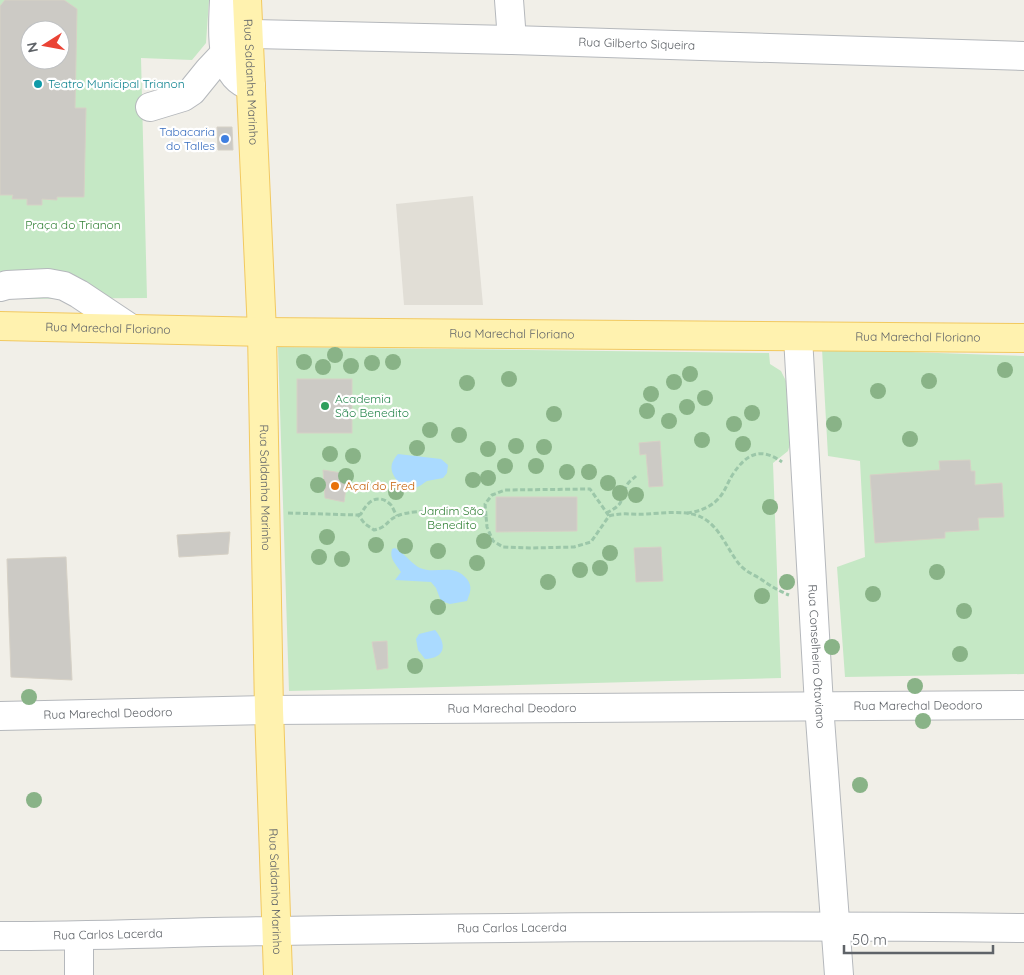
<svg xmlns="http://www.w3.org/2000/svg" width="1024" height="975" font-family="Quicksand,sans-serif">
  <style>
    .education { fill: #e1ded6 }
    .green { fill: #c5e8c5; fill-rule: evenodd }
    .water { fill: #aadaff }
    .building { fill: #cccac5; stroke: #d6d1c6; fill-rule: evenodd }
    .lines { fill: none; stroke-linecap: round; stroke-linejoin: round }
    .minor-casing { stroke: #b5b8bc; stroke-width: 30 }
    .major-casing { stroke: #f2c960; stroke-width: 30 }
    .path { stroke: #9cc7a9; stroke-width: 3; stroke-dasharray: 5 2.5; stroke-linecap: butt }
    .minor { stroke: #fff; stroke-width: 28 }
    .major { stroke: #fff2af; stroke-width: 28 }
    .tree { fill: #89b387 }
    .culture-dot { fill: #0f9aa8; stroke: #fff; stroke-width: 2 }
    .shop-dot { fill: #3f7fe0; stroke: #fff; stroke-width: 2 }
    .leisure-dot { fill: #2e9e5b; stroke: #fff; stroke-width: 2 }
    .food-dot { fill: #e8710a; stroke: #fff; stroke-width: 2 }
    .labels { text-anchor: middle; stroke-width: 4.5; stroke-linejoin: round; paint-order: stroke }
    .street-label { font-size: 12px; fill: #5f6368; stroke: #fff }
    .culture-label { font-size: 12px; fill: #0d838f; stroke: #fff; text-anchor: start }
    .shop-label { font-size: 12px; fill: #366cbe; stroke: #fff; text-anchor: end }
    .park-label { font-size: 12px; fill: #348238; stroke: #fff }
    .leisure-label { font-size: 12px; fill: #27864d; stroke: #fff; text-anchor: start }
    .food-label { font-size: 12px; fill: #c56008; stroke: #fff; text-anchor: start }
  </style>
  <rect width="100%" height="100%" fill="#f1efe8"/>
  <path class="education" d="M473 196 483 305H404L396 204Z"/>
  <g class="green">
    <path d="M0 0H209L206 43 192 60 141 58 147 298 0 299ZM30 30H60V60H30Z"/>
    <path d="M278 347 769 353 770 364 781 371 788 385 793 434 788 451 773 463 781 678 289 691Z"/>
    <path d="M822 349 1024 356V674L845 677 837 567 865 557 860 461 828 456Z"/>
  </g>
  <g class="water">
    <path d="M398 454 441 459 448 465 447 473 443 478C438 479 432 480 427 481 423 483 421 486 417 487 407 491 398 484 394 476 389 467 392 461 398 454Z"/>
    <path d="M395 548C404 553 413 565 420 568 436 575 453 562 467 579 473 587 470 593 467 601L450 604 441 601 436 588 431 582 395 580 401 572C396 564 389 559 392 549Z"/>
    <path d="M435 630C447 644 446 658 425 659L418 650 416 639 419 634Z"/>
  </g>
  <g class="building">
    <path d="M5 0H64L77 9 75 108H86L84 197H57V200L42 199V205H27V199H12L13 195H0V6ZM30 30H60V60H30Z"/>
    <path d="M217 127H232L233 150H218Z"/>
    <rect x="297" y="379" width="55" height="54"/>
    <path d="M660 441 663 486 649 487 646 454 640 455 639 443Z"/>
    <path d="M970 460 971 471H975V485L1002 483 1004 517 978 518 979 530 945 532V538L875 543 870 475 940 470 939 461Z"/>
    <path d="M323 470 348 474 344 502 325 498Z"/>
    <path d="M496 497H577V531L496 532Z"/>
    <path d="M230 532 228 554 179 557 177 535Z"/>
    <path d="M661 547 663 581 636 582 634 548Z"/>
    <path d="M66 557 72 680 11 677 7 559Z"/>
    <path d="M387 641 388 668 377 670 372 642Z"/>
  </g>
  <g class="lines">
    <g class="minor-casing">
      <g id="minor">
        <path d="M224 0C223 28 217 76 251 86"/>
        <path d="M509 0 512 40"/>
        <path id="s1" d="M249 34 512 40 1024 56"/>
        <path d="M150 107 183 97 192 91 209 70 225 53"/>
        <path d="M0 287 7 285 48 283 64 286 79 294 130 328"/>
        <path id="s2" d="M798 337 819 705 839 975"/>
        <path id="s3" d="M0 716 269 710 1024 705"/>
        <path id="s4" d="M0 936C93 936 185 932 278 931 526 927 775 925 1024 928"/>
        <path d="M79 975V936"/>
      </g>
    </g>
    <g class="major-casing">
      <g id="major">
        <path id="s5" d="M247 0 262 332 269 710 278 975"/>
        <path id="s6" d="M0 326 262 332 1024 338"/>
      </g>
    </g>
    <g class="path">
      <path d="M288 513 358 515 365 524 374 530C388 527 386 521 397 516 416 507 464 514 486 516L487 527 493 541 503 547 530 548 574 547 591 542 609 516C623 512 633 515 647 514 664 513 686 510 701 517 721 527 727 550 740 565 746 572 755 575 762 580 771 586 779 591 789 595"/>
      <path d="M606 513C626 504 619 500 627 485 629 481 633 479 636 476"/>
      <path d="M687 513C697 512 709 508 716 501 725 493 727 483 733 474 747 453 761 447 782 462"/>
      <path d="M358 515 361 514C367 502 378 492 391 505 393 508 395 513 397 516"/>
      <path d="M486 516 485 504 492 495 505 490 590 489 609 516"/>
    </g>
    <use href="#minor" class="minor"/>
    <use href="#major" class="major"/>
  </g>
  <g class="tree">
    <circle cx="335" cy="355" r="8"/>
    <circle cx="304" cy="362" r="8"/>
    <circle cx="393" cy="362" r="8"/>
    <circle cx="372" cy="363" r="8"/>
    <circle cx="351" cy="366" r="8"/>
    <circle cx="323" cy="367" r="8"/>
    <circle cx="1005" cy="370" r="8"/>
    <circle cx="690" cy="374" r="8"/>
    <circle cx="509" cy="379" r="8"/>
    <circle cx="929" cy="381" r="8"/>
    <circle cx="674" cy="382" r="8"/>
    <circle cx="467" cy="383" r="8"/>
    <circle cx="878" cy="391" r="8"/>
    <circle cx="651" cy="394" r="8"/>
    <circle cx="705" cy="398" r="8"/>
    <circle cx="687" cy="407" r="8"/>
    <circle cx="647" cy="411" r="8"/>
    <circle cx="752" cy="413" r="8"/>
    <circle cx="554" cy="414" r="8"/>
    <circle cx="669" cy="421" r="8"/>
    <circle cx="734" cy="424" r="8"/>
    <circle cx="834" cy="424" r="8"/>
    <circle cx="430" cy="430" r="8"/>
    <circle cx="459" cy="435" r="8"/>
    <circle cx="910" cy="439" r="8"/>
    <circle cx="702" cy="440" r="8"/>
    <circle cx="743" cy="444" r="8"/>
    <circle cx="516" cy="446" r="8"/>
    <circle cx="544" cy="447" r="8"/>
    <circle cx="417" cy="448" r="8"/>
    <circle cx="488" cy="449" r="8"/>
    <circle cx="330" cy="454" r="8"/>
    <circle cx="353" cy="456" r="8"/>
    <circle cx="505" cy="466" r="8"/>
    <circle cx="536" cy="466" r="8"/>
    <circle cx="567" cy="472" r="8"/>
    <circle cx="589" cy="472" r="8"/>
    <circle cx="346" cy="476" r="8"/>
    <circle cx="488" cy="478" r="8"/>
    <circle cx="473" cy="480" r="8"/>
    <circle cx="608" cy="483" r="8"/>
    <circle cx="318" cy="485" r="8"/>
    <circle cx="396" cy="492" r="8"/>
    <circle cx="620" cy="493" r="8"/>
    <circle cx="636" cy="495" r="8"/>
    <circle cx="770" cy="507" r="8"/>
    <circle cx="327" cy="537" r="8"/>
    <circle cx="484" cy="541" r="8"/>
    <circle cx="376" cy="545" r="8"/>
    <circle cx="405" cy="546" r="8"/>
    <circle cx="438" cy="551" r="8"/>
    <circle cx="610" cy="553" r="8"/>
    <circle cx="319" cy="557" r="8"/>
    <circle cx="342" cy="559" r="8"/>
    <circle cx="477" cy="563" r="8"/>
    <circle cx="600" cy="568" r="8"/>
    <circle cx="580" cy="570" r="8"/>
    <circle cx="937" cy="572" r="8"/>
    <circle cx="548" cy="582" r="8"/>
    <circle cx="787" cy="582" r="8"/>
    <circle cx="873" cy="594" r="8"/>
    <circle cx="762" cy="596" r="8"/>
    <circle cx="438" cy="607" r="8"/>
    <circle cx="964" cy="611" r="8"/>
    <circle cx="832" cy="647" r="8"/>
    <circle cx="960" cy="654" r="8"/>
    <circle cx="415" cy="666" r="8"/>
    <circle cx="915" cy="686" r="8"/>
    <circle cx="29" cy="697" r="8"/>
    <circle cx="923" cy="721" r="8"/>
    <circle cx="860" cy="785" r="8"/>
    <circle cx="34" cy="800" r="8"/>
  </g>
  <circle class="culture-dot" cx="38" cy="84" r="5"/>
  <circle class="shop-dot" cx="225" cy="139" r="5"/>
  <circle class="leisure-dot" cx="325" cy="406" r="5"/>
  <circle class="food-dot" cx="335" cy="486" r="5"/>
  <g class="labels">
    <g class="street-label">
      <text dy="4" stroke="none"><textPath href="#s1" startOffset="388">Rua Gilberto Siqueira</textPath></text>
      <text dy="4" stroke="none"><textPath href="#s5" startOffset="82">Rua Saldanha Marinho</textPath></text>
      <text dy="4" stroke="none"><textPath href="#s6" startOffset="108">Rua Marechal Floriano</textPath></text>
      <text dy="4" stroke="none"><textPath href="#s6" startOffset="512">Rua Marechal Floriano</textPath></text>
      <text dy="4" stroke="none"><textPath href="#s6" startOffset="918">Rua Marechal Floriano</textPath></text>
      <text dy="4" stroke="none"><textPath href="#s5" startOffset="488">Rua Saldanha Marinho</textPath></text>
      <text dy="4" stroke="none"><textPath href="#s2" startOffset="320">Rua Conselheiro Otaviano</textPath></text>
      <text dy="4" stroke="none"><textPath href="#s3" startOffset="918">Rua Marechal Deodoro</textPath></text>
      <text dy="4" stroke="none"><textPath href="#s3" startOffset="512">Rua Marechal Deodoro</textPath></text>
      <text dy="4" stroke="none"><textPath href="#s3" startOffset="108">Rua Marechal Deodoro</textPath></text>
      <text dy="4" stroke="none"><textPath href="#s5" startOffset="892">Rua Saldanha Marinho</textPath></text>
      <text dy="4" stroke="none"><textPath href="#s4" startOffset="512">Rua Carlos Lacerda</textPath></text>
      <text dy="4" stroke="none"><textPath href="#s4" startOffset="108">Rua Carlos Lacerda</textPath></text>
    </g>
    <g class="culture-label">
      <text x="48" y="88">Teatro Municipal Trianon</text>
    </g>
    <g class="shop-label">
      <text x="215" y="136">Tabacaria<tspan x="215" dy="14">do Talles</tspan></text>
    </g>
    <g class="park-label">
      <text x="73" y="229">Praça do Trianon</text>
      <text x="452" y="515">Jardim São<tspan x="452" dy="14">Benedito</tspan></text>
    </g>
    <g class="leisure-label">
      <text x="335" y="403">Academia<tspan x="335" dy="14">São Benedito</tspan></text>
    </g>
    <g class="food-label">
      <text x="345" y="490">Açaí do Fred</text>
    </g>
  </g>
  <g transform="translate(45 45) rotate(259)"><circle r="24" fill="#ffffff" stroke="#bfc1c3"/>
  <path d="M0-4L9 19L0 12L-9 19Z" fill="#ea4335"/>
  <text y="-8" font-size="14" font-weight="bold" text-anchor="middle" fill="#5f6368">N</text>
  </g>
  <path d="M844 945v8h149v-8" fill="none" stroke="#5f6368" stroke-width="2.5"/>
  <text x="852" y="945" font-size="15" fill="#5f6368" stroke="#ffffff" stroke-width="4" paint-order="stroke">50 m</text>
</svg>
